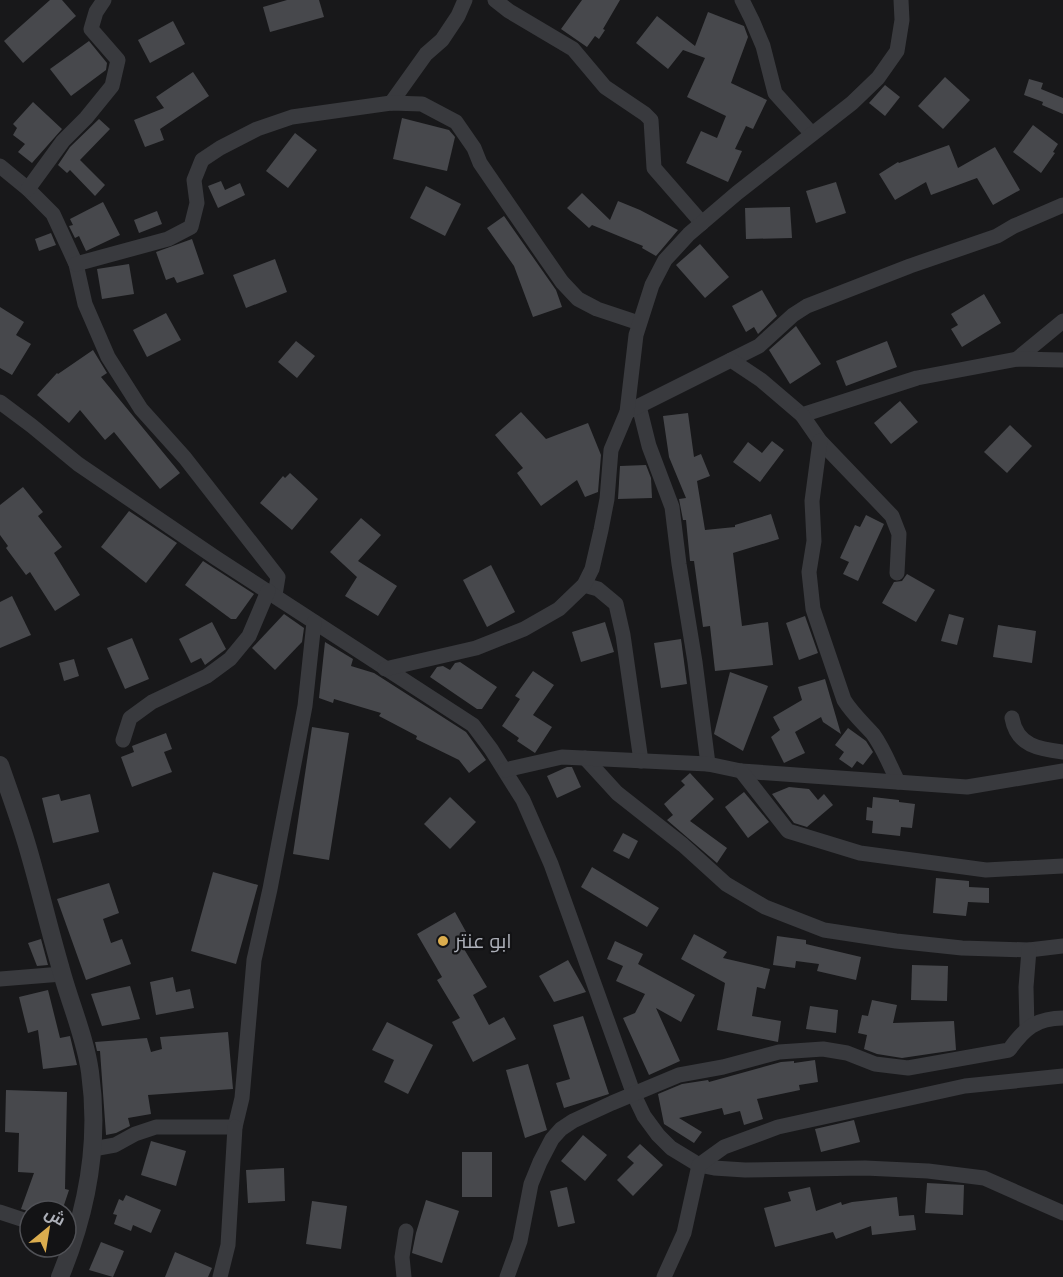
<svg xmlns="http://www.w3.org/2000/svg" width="1063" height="1277" font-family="'Public Sans',Cairo,sans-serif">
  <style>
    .building { fill: #47484c }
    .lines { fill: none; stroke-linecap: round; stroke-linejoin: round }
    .minor { stroke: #393a3e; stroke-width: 15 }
    .tertiary { stroke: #393a3e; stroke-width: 18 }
    .poi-dot { fill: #dbad4e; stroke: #131315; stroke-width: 2 }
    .labels { text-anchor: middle; stroke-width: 4.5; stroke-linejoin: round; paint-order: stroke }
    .poi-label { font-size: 20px; fill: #acafb8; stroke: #131315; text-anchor: start }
  </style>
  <rect width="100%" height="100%" fill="#18181a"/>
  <g class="building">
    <path d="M50 0H62L76 16 23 63 4 41Z"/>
    <path d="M287 0H319L324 17 270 32 263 7Z"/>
    <path d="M582 0H620L603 29 605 30 599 39 595 36 587 47 561 29Z"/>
    <path d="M708 12 744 26 748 37 731 83 767 100 753 129 746 126 735 149 742 151 728 182 686 163 701 131 717 138 726 116 687 97 705 58 683 50 668 69 636 43 657 16 695 46Z"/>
    <path d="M173 21 185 44 150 63 138 40Z"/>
    <path d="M89 41 107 63 106 70 71 96 50 69Z"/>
    <path d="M193 72 209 96 160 129 164 140 145 147 134 120 164 108 156 97Z"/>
    <path d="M945 77 970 100 943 129 918 106Z"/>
    <path d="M1029 79 1043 83 1041 89 1063 98V114L1042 105 1043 102 1024 95Z"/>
    <path d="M885 85 900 97 885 116 869 103Z"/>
    <path d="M33 102 62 129 32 163 18 152 25 144 13 135 17 128 13 124Z"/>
    <path d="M402 118 449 130 455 137 447 171 393 159Z"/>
    <path d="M99 119 110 129 80 160 105 185 95 196 70 170 67 173 58 165 70 147Z"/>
    <path d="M1033 125 1058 144 1053 152 1055 153 1041 173 1013 152Z"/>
    <path d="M295 133 317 150 288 188 266 171Z"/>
    <path d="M949 145 958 168 995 147 1020 190 993 205 977 178 931 195 926 182 895 200 879 174 898 162 899 163Z"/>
    <path d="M221 181 225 190 240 183 245 195 218 208 208 186Z"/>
    <path d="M836 182 846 213 816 223 806 191Z"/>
    <path d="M426 186 461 204 445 236 410 218Z"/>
    <path d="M582 193 610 220 618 201 640 210 678 230 656 256 642 248 643 246 592 225 589 228 567 208Z"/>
    <path d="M103 202 120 235 86 251 79 236 75 238 69 226 73 225 70 219Z"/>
    <path d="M790 207 792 238 746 239 745 208Z"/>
    <path d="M157 211 162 224 139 233 134 220Z"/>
    <path d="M504 216 556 290 562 307 533 317 514 266 487 228Z"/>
    <path d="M51 233 56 245 39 251 35 239Z"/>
    <path d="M192 239 204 274 177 283 174 277 166 280 156 252Z"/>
    <path d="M700 244 729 277 705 298 676 265Z"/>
    <path d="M275 259 287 292 246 308 233 275Z"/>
    <path d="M129 264 134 294 102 299 97 269Z"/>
    <path d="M762 290 777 316 758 334 754 327 746 332 732 306Z"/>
    <path d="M984 294 1001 323 962 347 951 329 958 325 951 314Z"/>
    <path d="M0 307 24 322 16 335 31 344 12 375 0 368Z"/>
    <path d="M166 313 181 340 147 357 133 330Z"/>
    <path d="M796 326 821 364 790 384 769 350Z"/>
    <path d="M296 341 315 356 297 378 278 362Z"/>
    <path d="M887 341 897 367 846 386 836 361Z"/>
    <path d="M93 350 107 373 101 377 180 473 160 489 114 432 105 440 80 410 69 423 37 395 57 373 58 374Z"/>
    <path d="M900 401 918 422 891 444 874 423Z"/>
    <path d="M521 412 546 439 588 423 601 455 598 492 585 497 577 480 541 506 517 473 523 468 495 435Z"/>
    <path d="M688 413 694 457 701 454 710 476 697 481 705 530 735 527V525L771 514 779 539 733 553 742 626 768 622 773 665 715 671 710 626 703 627 694 561H690L686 520H683L679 499 686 498 669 457 663 416Z"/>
    <path d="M1010 425 1032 446 1007 473 984 452Z"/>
    <path d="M772 441 784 450 760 482 733 462 748 442 762 453Z"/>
    <path d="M646 465 651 478 652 498 618 499 620 466Z"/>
    <path d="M290 473 318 499 292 530 260 503 283 476 285 478Z"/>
    <path d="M23 487 43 512 38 516 62 547 54 553 80 595 55 611 30 572 26 575 6 548 8 546 0 535V505Z"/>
    <path d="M129 511 177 543 146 583 101 547Z"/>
    <path d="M866 515 884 524 858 581 843 574 849 562 840 558 855 525 860 527Z"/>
    <path d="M361 518 381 535 358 561 397 586 378 616 345 596 357 577 330 552Z"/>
    <path d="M203 561 254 594 236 619H231L185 585Z"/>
    <path d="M491 565 515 612 487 627 463 580Z"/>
    <path d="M907 574 935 590 916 622 882 603 894 582 902 581Z"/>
    <path d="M12 596 31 635 0 648V602Z"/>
    <path d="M284 614 304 628 302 642 275 670 252 648Z"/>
    <path d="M949 614 964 618 957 645 941 641Z"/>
    <path d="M805 616 818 653 799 660 786 623Z"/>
    <path d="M212 622 226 649 205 665 201 658 191 663 179 639Z"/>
    <path d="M605 622 614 652 581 662 572 632Z"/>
    <path d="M998 625 1036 631 1032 663 993 657Z"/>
    <path d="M132 638 149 679 125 689 107 648Z"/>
    <path d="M681 639 687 684 661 688 654 643Z"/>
    <path d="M325 642 353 659 351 666 374 673 466 732 486 760 469 773 459 760 416 739 417 736 379 716 381 713 334 699 333 703 319 698Z"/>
    <path d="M74 659 79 676 64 681 59 663Z"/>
    <path d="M460 662 497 687 482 709H477L430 677 437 667 443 666 450 670 455 663Z"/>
    <path d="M533 671 554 685 533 715 552 727 535 753 517 741 519 738 502 726 520 699 515 696Z"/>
    <path d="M730 672 768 686 743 751 714 734Z"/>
    <path d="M825 679 841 734 823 722 821 717 795 732 805 753 784 763 771 737 780 730 773 717 802 700 798 687Z"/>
    <path d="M312 727 349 733 329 860 293 854Z"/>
    <path d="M848 728 866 741 873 752 863 765 857 761 852 768 839 759 844 752 835 745Z"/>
    <path d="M166 733 172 749 164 752 172 772 132 787 121 757 134 752 132 746Z"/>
    <path d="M567 767H572L581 787 557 798 547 776Z"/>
    <path d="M690 773 714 799 690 821 727 848 717 863 667 820 673 815 664 804 685 785 681 781Z"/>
    <path d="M789 787 809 789 818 800 824 794 833 805 807 827 794 823 772 794Z"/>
    <path d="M744 792 769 822 748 838 725 807Z"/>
    <path d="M59 794 61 801 90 794 99 832 53 843 42 798Z"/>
    <path d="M450 797 476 822 450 849 424 824Z"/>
    <path d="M873 797 899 800V802L915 804 912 828 901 827 900 836 872 833 873 821 866 820 867 807 872 808Z"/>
    <path d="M623 833 638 841 629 859 613 851Z"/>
    <path d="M592 867 659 908 647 927 581 887Z"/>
    <path d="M213 872 258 885 236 964 191 951Z"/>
    <path d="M936 878 969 881V887L989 888V903L968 902 966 916 933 913Z"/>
    <path d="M109 883 119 913 103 919 111 943 122 939 131 964 86 980 57 899Z"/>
    <path d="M455 912 470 939 461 944 487 987 473 995 489 1025 504 1017 516 1039 473 1062 452 1022 460 1018 437 980 442 977 417 934Z"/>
    <path d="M694 934 727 952 723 958 770 969 765 989 757 987 752 1016 781 1021 778 1042 717 1030 725 983 681 959Z"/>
    <path d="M777 936 806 940V944L861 957 856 980 817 971 819 964 796 961 795 968 773 965Z"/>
    <path d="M41 939 48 965 37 966 28 943Z"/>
    <path d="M615 941 643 954 638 964 695 995 681 1022 656 1008 680 1061 649 1075 623 1018 635 1013 645 994 616 981 623 966 607 959Z"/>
    <path d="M568 960 586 992 554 1002 539 976Z"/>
    <path d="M912 965 948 966 947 1001 911 1000Z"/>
    <path d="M173 977 176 992 190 989 194 1008 156 1015 150 982Z"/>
    <path d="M130 986 140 1019 102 1026 91 994Z"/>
    <path d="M48 990 60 1038 70 1036 77 1065 43 1069 38 1030 28 1033 19 997Z"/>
    <path d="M872 1000 897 1005 893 1023 954 1021 956 1050 902 1058 877 1054 864 1049 867 1035 858 1033 862 1015 868 1016Z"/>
    <path d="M810 1006 838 1010 836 1033 806 1029Z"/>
    <path d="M583 1016 609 1094 564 1108 556 1083 570 1079 553 1025Z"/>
    <path d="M387 1022 433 1045 408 1094 384 1082 394 1060 372 1050Z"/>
    <path d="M228 1032 233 1089 148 1095 151 1114 128 1118 130 1126 116 1133 106 1135 100 1051H97L95 1042 147 1038 151 1052 162 1049 160 1037Z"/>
    <path d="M815 1060 818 1082 799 1085 800 1090 757 1099 763 1119 744 1125 740 1111 724 1115 722 1108 679 1118 702 1132 694 1143 664 1124 658 1094 682 1084 708 1080 709 1082 781 1062 794 1061V1063Z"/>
    <path d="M528 1064 547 1130 525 1138 506 1070Z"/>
    <path d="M6 1090 67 1092 65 1189 69 1190 62 1211H28L21 1209 34 1173 18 1172 19 1133 5 1132Z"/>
    <path d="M854 1120 860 1142 821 1152 815 1129Z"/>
    <path d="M583 1135 607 1155 585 1181 561 1161Z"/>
    <path d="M151 1141 186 1151 176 1186 141 1175Z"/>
    <path d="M640 1144 663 1165 633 1196 617 1180 634 1163 627 1157Z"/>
    <rect x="462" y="1152" width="30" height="45"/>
    <path d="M284 1168 285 1201 248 1203 246 1170Z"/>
    <path d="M927 1183 964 1185 963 1215 925 1213Z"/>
    <path d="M567 1187 575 1223 558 1227 550 1191Z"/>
    <path d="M810 1187 816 1211 841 1202 842 1205 852 1202 897 1197 899 1216 914 1215 916 1230 872 1235 871 1226 836 1239 833 1232 775 1247 764 1208 791 1201 788 1192Z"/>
    <path d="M126 1195 161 1210 151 1233 133 1225 131 1231 114 1224 117 1215 113 1214 119 1199 123 1201Z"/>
    <path d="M426 1200 459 1211 442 1263 412 1253 416 1233Z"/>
    <path d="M312 1201 347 1206 341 1249 306 1244Z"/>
    <path d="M101 1242 124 1251 113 1277 89 1270Z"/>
    <path d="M175 1252 212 1268 208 1277H165Z"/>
  </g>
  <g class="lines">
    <g class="minor">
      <path d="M495 0 509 11 573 49 605 87 645 114 651 120 654 168 702 223"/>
      <path d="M742 0 752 20 763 46 775 93 812 134"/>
      <path d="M391 103 426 54 442 40 458 16 465 0"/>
      <path d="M0 166 28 189 53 214 76 264 85 304 108 357 141 409 185 458 278 577 275 595"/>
      <path d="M28 189 63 141 86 118 112 86 118 60 91 29 96 12 104 0"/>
      <path d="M76 264 168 239 191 227 197 203 194 180 202 160 220 148 257 129 292 117 391 103 422 104 456 122 474 148 480 163 537 246 562 282 578 299 597 309 639 323"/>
      <path d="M1017 359 1063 321"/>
      <path d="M731 360 759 346 793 315 807 306 910 266 997 236 1014 226 1063 205"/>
      <path d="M0 402 32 426 78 464 216 558 473 725 491 749 523 800 551 864 634 1095 644 1116 658 1135 671 1148 699 1165 714 1168 745 1170 865 1168 928 1171 984 1178 1063 1213"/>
      <path d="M639 406 649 446 672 507 679 564 695 662 708 764"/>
      <path d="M627 412 731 360 761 380 802 415 917 378 1017 359 1063 360"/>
      <path d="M802 415 820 441 892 516 899 534 897 573"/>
      <path d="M820 441 812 501 814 541 809 572 813 609 844 700C852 713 863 723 873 734 884 749 890 766 898 782"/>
      <path d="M584 585 598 589 616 604 623 635 641 761"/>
      <path d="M385 669 476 648 524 629 559 609 584 585 592 569 601 530 607 499 611 450 627 412 636 335 652 285 665 260 689 234 737 193 852 103 878 78 897 51 902 20 901 0"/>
      <path d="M1012 718C1017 746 1039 749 1063 752"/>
      <path d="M123 740 130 718 152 702 207 676 230 659 249 636 268 591"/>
      <path d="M585 758 617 793 683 845 726 884 765 907 824 930 896 941 962 948 1029 950 1063 946"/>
      <path d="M505 770 562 757 708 764 741 771 967 787 1063 771"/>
      <path d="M741 771 788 831 860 853 986 870 1063 866"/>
      <path d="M0 979 62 974"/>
      <path d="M1027 1028 1026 987 1029 950"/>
      <path d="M93 1149 115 1145 135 1134 156 1127H235L242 1098 254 960 270 889 305 706 314 622"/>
      <path d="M0 1212 30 1222"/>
      <path d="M220 1277 228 1245 235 1127"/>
      <path d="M404 1277 402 1257 406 1231"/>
      <path d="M507 1277 520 1241 531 1184 540 1162 552 1139 561 1129 573 1121 612 1103 679 1075 723 1067 779 1052 823 1049 847 1053 875 1064 908 1068 1009 1050C1024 1029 1036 1018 1063 1018"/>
      <path d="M664 1277 684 1233 699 1165 724 1147 778 1127 965 1086 1063 1076"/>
    </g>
    <path class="tertiary" d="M0 765C10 794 21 823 29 852 40 890 49 928 60 966 69 1001 85 1036 90 1072 100 1142 87 1212 60 1277"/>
  </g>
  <circle class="poi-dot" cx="443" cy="941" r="6"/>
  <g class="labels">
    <g class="poi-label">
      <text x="455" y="948">ابو عنتر</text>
    </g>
  </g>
  <g transform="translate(48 1229) rotate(30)"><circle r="28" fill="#131315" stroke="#505156" stroke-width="1.5"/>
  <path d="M0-4.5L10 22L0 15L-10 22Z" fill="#dbad4e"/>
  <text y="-9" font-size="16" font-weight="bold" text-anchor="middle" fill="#acafb8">ش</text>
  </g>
</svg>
